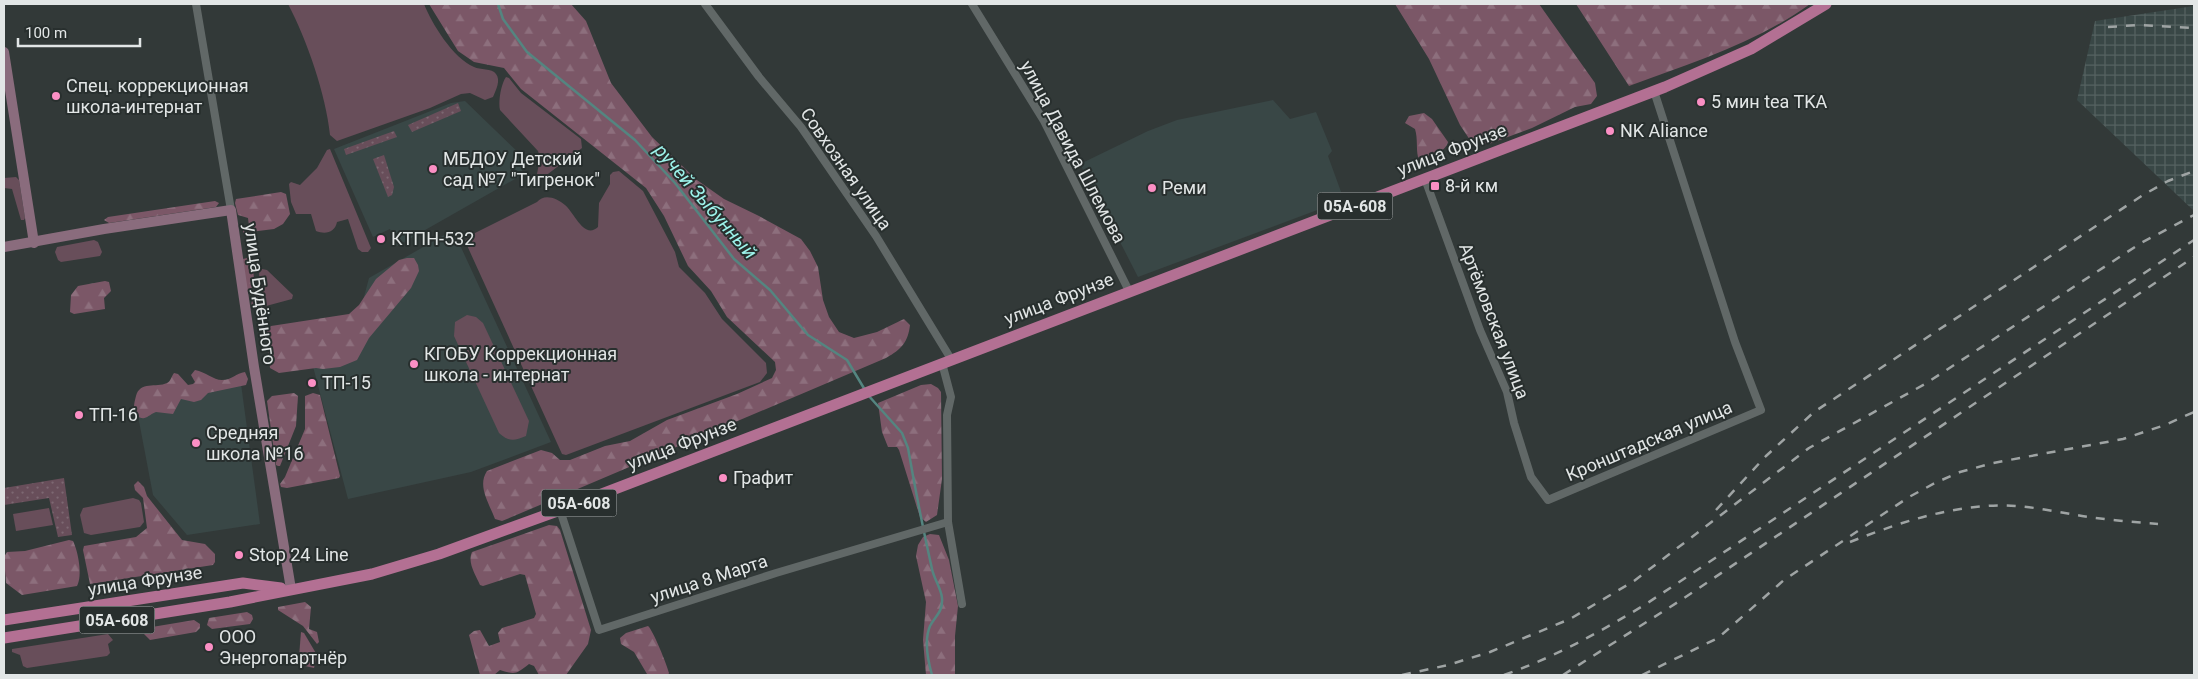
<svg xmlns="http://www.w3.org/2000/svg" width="2198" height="679" font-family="Roboto,sans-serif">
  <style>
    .built { fill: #394746 }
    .industrial { fill: url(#industrial-grid) }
    .green { fill: #684e5a }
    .forest { fill: url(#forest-firs) }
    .park { fill: url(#park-dots) }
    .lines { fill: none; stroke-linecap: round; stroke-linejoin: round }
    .stream { stroke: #548580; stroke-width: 2.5 }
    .street { stroke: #616867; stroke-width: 8 }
    .secondary { stroke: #8a6c7d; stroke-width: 10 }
    .primary { stroke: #b37093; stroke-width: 11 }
    .rail { stroke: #9fa4a4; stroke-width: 2.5; stroke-dasharray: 9 9; stroke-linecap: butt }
    .poi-dot { fill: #fb8fc4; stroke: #282f2e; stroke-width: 2 }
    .labels { text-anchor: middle; stroke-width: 4; stroke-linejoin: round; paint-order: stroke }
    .shield { fill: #282f2e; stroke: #aaafaf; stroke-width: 1 }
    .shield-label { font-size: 16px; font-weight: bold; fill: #e2e6e6 }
    .poi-label { font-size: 18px; fill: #e2e6e6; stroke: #282f2e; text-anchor: start }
    .street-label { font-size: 18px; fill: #e2e6e6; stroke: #282f2e }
    .water-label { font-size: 19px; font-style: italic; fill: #9df3eb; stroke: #282f2e }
  </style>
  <defs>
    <pattern id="industrial-grid" width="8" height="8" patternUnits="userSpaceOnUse" patternTransform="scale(1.25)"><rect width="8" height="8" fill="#394746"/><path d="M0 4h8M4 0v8" fill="none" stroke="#556261"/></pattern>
    <pattern id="forest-firs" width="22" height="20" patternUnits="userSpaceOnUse" patternTransform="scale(1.25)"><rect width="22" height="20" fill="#7b5767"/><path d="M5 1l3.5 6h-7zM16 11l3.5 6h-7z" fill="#8d6f7d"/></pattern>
    <pattern id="park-dots" width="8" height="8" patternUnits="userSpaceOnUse" patternTransform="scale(1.25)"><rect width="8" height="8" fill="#684e5a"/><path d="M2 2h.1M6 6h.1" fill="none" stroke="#7d6872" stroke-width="1.8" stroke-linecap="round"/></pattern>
  </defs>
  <rect width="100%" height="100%" fill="#323938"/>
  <g class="built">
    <path d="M1273 100 1290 119 1316 112 1332 151 1328 156 1344 200 1138 277 1080 164 1148 131 1177 120Z"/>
    <path d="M465 101 523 157 522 175 397 246 390 229 373 237 334 149 451 103Z"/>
    <path d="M453 230 551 442 471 472 348 499 311 359 352 342 369 278Z"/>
    <path d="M241 384 260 524 187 535 153 495 135 400Z"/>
  </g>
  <path class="industrial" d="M2194 6V211L2077 100 2095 21Z"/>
  <g class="green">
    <path d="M288 4H424C432 24 453 58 474 67 480 70 492 68 496 74 501 80 496 90 493 97L485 100 470 93 461 94 430 108 337 141 330 135C326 95 307 40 288 4Z"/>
    <path d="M506 77 509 78 521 93 581 139 582 148 544 177H539L537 174 540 158 538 151 500 110C498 102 501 84 506 77Z"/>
    <path d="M330 149 371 248 368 252H362L358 249 348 219 337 222C335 232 326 235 316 231L311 214H296L291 202 289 184 291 182 300 185 317 168 327 150Z"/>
    <path d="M619 171 643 191 675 252 679 267 705 293 722 319 766 363 767 373 760 382 566 455 562 454 465 241 469 236 537 202C544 193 557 198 565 205 574 212 584 240 598 227L599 203 610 184V175L613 172Z"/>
    <path d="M16 177 19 180 25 218 24 220H21L12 189 4 188V178Z"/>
    <path d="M94 240 98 242 102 252 100 256 61 262 58 260 55 252 57 247Z"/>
    <path d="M262 269 267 270 293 295 292 299 255 309 251 305 253 294 260 288 259 273Z"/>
    <path d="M467 315 476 317 483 323 529 421 526 436C514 441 509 442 499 433L454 336 455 322Z"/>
    <path d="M133 498 139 500 141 503 144 522 140 527 91 535 84 533 80 515 83 508Z"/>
    <path d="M49 508 53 525 16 531 13 514Z"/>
    <path d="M108 634 113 640 108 644 110 653 107 656 27 668 23 666 20 655 12 652V649Z"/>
  </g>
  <g class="forest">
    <path d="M429 4H571L586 21 611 83 652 137 697 180 724 199 759 216 801 239 810 251 818 267 823 300 829 317 839 332 854 338 877 332 904 319 910 325C908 342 902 349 886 358L507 519 502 521 495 519C489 503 477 486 487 471L541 450 552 453 560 460H570L605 446 630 441 667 420 737 394 772 378 776 370 775 362 727 317 711 291 688 266 664 216 646 188 521 89 504 68 474 62 458 51Z"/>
    <path d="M1395 4H1539L1595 83 1597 96 1591 104 1575 107 1532 128 1489 144 1470 140 1460 125 1429 59Z"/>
    <path d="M1576 4H1810C1756 43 1691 63 1629 86Z"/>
    <path d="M1424 113 1432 119 1448 142C1445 153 1431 155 1421 159L1418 157C1416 148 1418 139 1415 129L1405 123 1409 116Z"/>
    <path d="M281 192 286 194 290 214 283 224 274 229 243 233V228L249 226 248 218 238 215 235 203 236 199Z"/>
    <path d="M215 201 219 203 216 207 109 223 104 220 108 217Z"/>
    <path d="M247 258 253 262 254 283 251 289 246 290 243 259Z"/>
    <path d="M407 258H414L418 265 419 271 411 288 369 338 357 360 340 367 323 369 316 368 279 373 270 368 266 332 271 326 349 314 359 305 376 279 399 260Z"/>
    <path d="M105 281 109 282 111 291 104 298 105 309 74 314 70 312 71 295 78 286Z"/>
    <path d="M195 370C206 372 213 380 222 380 232 380 236 373 245 372L248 379 246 385 208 393 201 400 194 402 181 399 173 414 156 412C146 416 146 422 135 415 133 408 134 404 136 396 140 381 156 388 167 383 171 381 171 377 174 373L178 374 188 385 193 384 195 382 191 375Z"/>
    <path d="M931 384 938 388 941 392 942 479 937 515 926 522 920 517 899 450 897 447H888L882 432 878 403 921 385Z"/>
    <path d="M294 393 298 396 296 426 280 466H278L276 465 267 401 272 396Z"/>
    <path d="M313 393 320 395 340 476 339 478 287 488 281 487 280 484 285 477 305 429V396Z"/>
    <path d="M138 481 144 487 147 496 182 540 205 544 215 554V562L213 565 90 584 83 550 84 546 136 537 147 528 143 498 135 490 134 485Z"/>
    <path d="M549 525 557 526 560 530 591 630 588 644 566 675H539L534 666 529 664C516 674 516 675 500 670L494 675H480L469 635 474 631 480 630 489 646 500 642 498 633 502 628 534 618 536 614 525 575 520 574 483 586 480 585C476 575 467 563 472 552Z"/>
    <path d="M930 534 939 535 949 560 958 606 955 636V675H926L923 640 926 602 916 556 918 545 923 537Z"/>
    <path d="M69 540 73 541C78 551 83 576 77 586L22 595 6 583 4 557 7 552 25 551Z"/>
    <path d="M305 602 311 607 309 629 317 632 319 642 317 644 303 626 278 610V607Z"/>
    <path d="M247 612 252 615 253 619 250 624 212 629 207 625 209 618Z"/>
    <path d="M194 620 200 624V628L196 632 150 640 144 634 146 628Z"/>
    <path d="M648 626C653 630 667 665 669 673L668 675 647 674 634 652 621 644 620 638 626 633Z"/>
    <path d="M301 632 304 633 317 655 314 668 305 666 299 657Z"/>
  </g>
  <g class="park">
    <path d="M458 103 461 111 412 132 408 125Z"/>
    <path d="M394 131 397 137 346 155 344 149Z"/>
    <path d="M384 155 394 187 392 195 388 197 373 159Z"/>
    <path d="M64 478 72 535 58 537 49 498 4 505V488Z"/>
  </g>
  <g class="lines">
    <g class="stream">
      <path d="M498 4 503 19 527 52 635 140 675 183 734 259 770 290 808 335 847 360 865 390"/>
      <path d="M868 395 902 433 908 448C915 488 923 529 932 569 934 579 941 588 942 598 943 612 936 615 930 626 924 640 928 661 932 675"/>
    </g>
    <g class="street">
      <path d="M196 4 231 210"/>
      <path d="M705 4 759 77 801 127 876 236 951 359"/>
      <path d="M972 4 1044 121 1129 291"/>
      <path d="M1425 179 1480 330 1507 392 1514 423 1531 477 1548 500 1761 410 1735 342 1654 91"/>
      <path d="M942 363 951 397 947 415 948 522 962 604"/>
      <path d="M560 510 599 630 776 573 948 522"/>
    </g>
    <g class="secondary">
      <path d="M4 52 34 243"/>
      <path d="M4 247 104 229 231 210 254 367 291 589"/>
    </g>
    <g class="primary">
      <path d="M4 620 243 583 281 588"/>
      <path d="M4 638 230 602 372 574 439 554 560 510 1665 87 1751 49 1826 4"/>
    </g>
    <g class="rail">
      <path d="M2108 27 2137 25 2194 28"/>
      <path d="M1716 510 1766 456 1814 412 2143 195 2168 181 2194 171"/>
      <path d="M1850 542C1893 525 1939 509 1987 506 2018 503 2051 511 2082 516 2107 520 2133 522 2158 524"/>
      <path d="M1402 675 1448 665 1490 652 1570 619 1634 581 1809 448 1925 384 2141 243 2194 215"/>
      <path d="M1504 675C1555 657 1600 632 1646 604L2194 240"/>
      <path d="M1563 675 1678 602 2194 257"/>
      <path d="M1642 675 1718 638 1784 580 1909 497 1935 483 1960 472 1993 463 2123 439 2165 425 2194 412"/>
    </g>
  </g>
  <g class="poi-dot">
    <circle cx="56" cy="96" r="5"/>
    <circle cx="1701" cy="102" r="5"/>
    <circle cx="1610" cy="131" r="5"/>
    <circle cx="433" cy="169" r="5"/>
    <rect x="1430" y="181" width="10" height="10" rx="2.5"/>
    <circle cx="1152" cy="188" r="5"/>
    <circle cx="381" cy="239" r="5"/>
    <circle cx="414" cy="364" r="5"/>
    <circle cx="312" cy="383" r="5"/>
    <circle cx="79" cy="415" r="5"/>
    <circle cx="196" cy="443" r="5"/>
    <circle cx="723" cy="478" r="5"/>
    <circle cx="239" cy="555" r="5"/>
    <circle cx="209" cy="647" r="5"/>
  </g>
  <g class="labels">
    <g class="shield">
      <rect x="1317.5" y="192.5" width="75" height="27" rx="4"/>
      <rect x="541.5" y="489.5" width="75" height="27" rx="4"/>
      <rect x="79.5" y="606.5" width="75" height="27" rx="4"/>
    </g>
    <g class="shield-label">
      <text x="1355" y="212">05А-608</text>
      <text x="579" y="509">05А-608</text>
      <text x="117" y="626">05А-608</text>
    </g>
    <g class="poi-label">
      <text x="66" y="92">Спец. коррекционная<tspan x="66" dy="21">школа-интернат</tspan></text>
      <text x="1711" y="108">5 мин tea TKA</text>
      <text x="1620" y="137">NK Aliance</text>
      <text x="443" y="165">МБДОУ Детский<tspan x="443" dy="21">сад №7 "Тигренок"</tspan></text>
      <text x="1445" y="192">8-й км</text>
      <text x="1162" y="194">Реми</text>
      <text x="391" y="245">КТПН-532</text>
      <text x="424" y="360">КГОБУ Коррекционная<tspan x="424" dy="21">школа - интернат</tspan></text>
      <text x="322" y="389">ТП-15</text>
      <text x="89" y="421">ТП-16</text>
      <text x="206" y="439">Средняя<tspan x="206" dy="21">школа №16</tspan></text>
      <text x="733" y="484">Графит</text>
      <text x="249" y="561">Stop 24 Line</text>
      <text x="219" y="643">ООО<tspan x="219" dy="21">Энергопартнёр</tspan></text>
    </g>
    <g class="street-label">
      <text transform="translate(1452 150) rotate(-21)" y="6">улица Фрунзе</text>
      <text transform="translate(1073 152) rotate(62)" y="6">улица Давида Шлемова</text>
      <text transform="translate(846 169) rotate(55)" y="6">Совхозная улица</text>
      <text transform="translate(260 294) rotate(82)" y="6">улица Будённого</text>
      <text transform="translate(1059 299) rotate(-21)" y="6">улица Фрунзе</text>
      <text transform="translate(1494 321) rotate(69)" y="6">Артёмовская улица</text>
      <text transform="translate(1649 441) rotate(-23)" y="6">Кронштадская улица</text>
      <text transform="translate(682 444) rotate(-21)" y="6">улица Фрунзе</text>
      <text transform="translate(709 579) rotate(-18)" y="6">улица 8 Марта</text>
      <text transform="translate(145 581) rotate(-9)" y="6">улица Фрунзе</text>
    </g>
    <g class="water-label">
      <text transform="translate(706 201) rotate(49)" y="7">ручей Зыбунный</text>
    </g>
  </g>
  <rect width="2198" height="679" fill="none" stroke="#e2e6e6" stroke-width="10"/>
  <path d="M18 38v8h122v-8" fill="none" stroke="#e2e6e6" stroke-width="2.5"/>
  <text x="25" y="38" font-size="15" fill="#e2e6e6" stroke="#282f2e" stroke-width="4" paint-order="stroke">100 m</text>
</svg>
